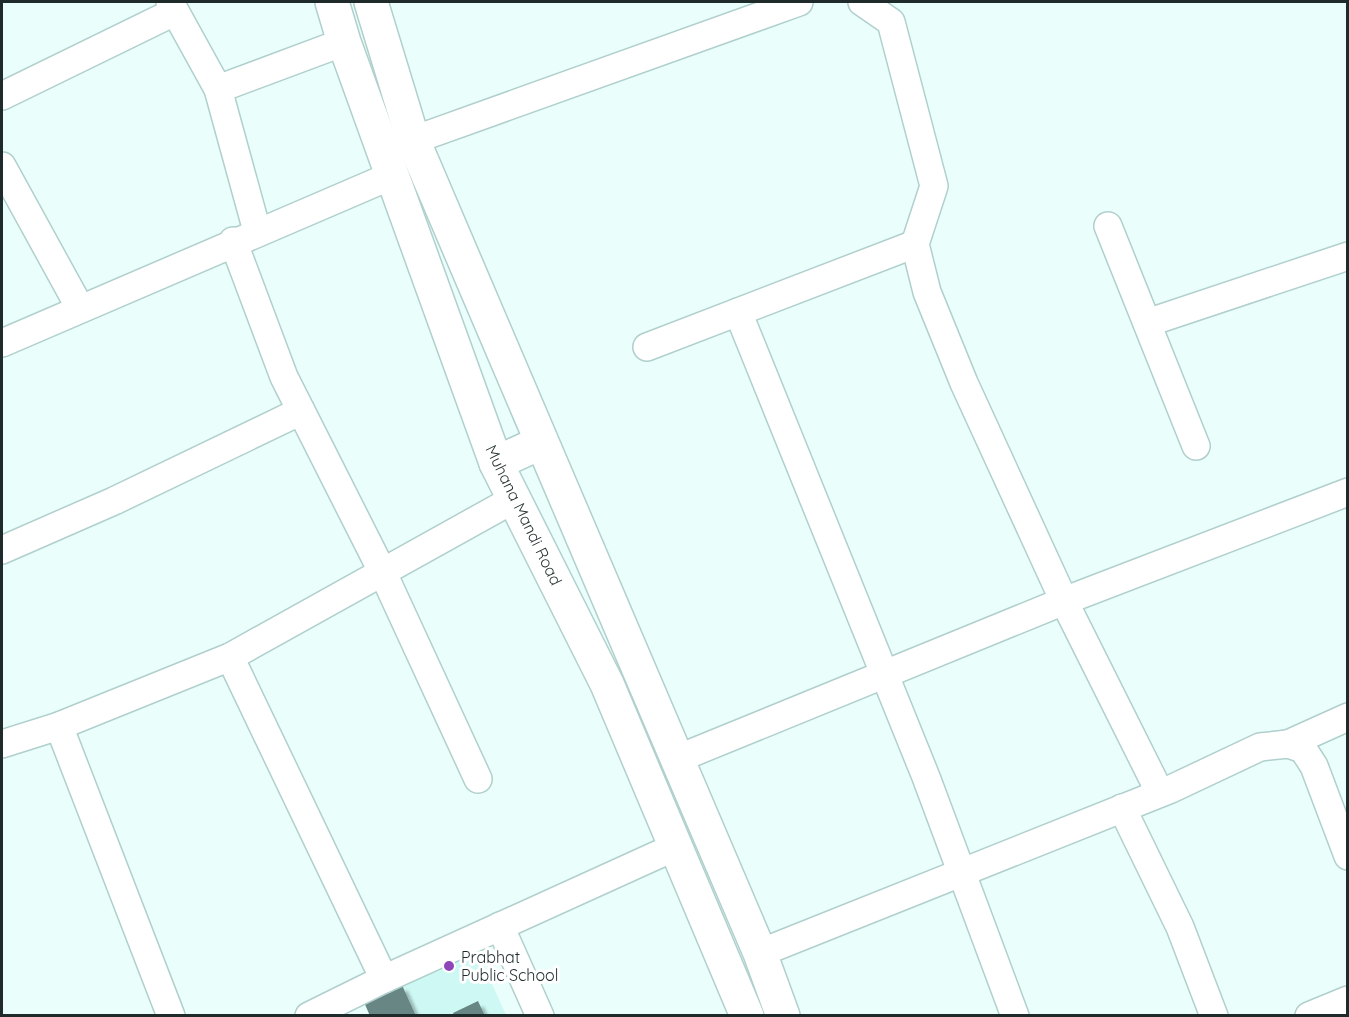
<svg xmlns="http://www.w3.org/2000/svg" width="1349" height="1017" font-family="Quicksand,sans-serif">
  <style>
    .built { fill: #cdf8f3 }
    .building { fill: #688683; filter: url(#shadow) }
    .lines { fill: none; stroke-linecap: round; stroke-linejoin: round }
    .minor-casing { stroke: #b0d0cd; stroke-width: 30 }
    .tertiary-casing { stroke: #b0d0cd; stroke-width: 36 }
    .secondary-casing { stroke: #b0d0cd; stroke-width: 36 }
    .minor { stroke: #fff; stroke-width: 27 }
    .tertiary { stroke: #fff; stroke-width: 33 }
    .secondary { stroke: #fff; stroke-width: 33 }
    .poi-dot { fill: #8e46b9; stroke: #fff; stroke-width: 2 }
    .labels { text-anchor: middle; stroke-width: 6; stroke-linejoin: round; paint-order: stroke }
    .street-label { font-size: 16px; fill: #1f2b2a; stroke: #fff }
    .poi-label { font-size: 16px; fill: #1f2b2a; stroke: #fff; text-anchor: start }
  </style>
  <defs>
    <filter id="shadow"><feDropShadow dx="5.5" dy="5.5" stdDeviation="1.5" flood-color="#0004"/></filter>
  </defs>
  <rect width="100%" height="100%" fill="#eafefb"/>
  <path class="built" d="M472 940 506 1015H370L359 991Z"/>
  <g class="building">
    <path d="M402 985 416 1016H370L364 1002Z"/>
    <path d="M478 1001 485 1016H454L453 1013Z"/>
  </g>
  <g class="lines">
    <g class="minor-casing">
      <g id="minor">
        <path d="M170 2 218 89 257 231"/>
        <path d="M862 2 891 22 934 186 915 244 927 292 964 383 1064 601 1160 793"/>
        <path d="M218 89 344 42"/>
        <path d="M2 96 174 12"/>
        <path d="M394 147 799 2"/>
        <path d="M2 166 80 308"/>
        <path d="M1108 226 1196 446"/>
        <path d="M233 241 284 377 383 573 478 779"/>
        <path d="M738 312 926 777 1015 1016"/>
        <path d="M1147 323 1348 256"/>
        <path d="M2 343 393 175"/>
        <path d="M647 347 915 244"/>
        <path d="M2 550 114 501 301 411"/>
        <path d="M230 657 384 979 309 1016"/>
        <path d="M59 726 171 1016"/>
        <path d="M2 744 59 726 230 657 514 499"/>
        <path d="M1288 744 1348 717"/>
        <path d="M677 759 1064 601 1348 492"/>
        <path d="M1122 808 1180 927 1214 1016"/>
        <path d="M500 926 540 1016"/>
        <path d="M760 953 1171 789 1260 747 1288 744 1303 749 1314 766 1348 856"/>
        <path d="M384 979 677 846"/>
        <path d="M1309 1016 1348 1000"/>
      </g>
    </g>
    <g class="tertiary-casing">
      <path id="tertiary" d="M496 463 540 443"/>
    </g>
    <g class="secondary-casing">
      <g id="secondary">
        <path d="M332 2 344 42 496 463 607 684 747 1016"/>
        <path d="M371 2 413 140 760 953 783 1016"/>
      </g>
    </g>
    <use href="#minor" class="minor"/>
    <use href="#tertiary" class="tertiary"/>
    <use href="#secondary" class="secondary"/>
  </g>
  <circle class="poi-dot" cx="449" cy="966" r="6"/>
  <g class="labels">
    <g class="street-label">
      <text transform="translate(524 515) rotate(64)" y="6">Muhana Mandi Road</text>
    </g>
    <g class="poi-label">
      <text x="461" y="963">Prabhat<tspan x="461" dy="18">Public School</tspan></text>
    </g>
  </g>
  <rect width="1349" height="1017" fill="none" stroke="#1f2b2a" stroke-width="6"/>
</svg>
